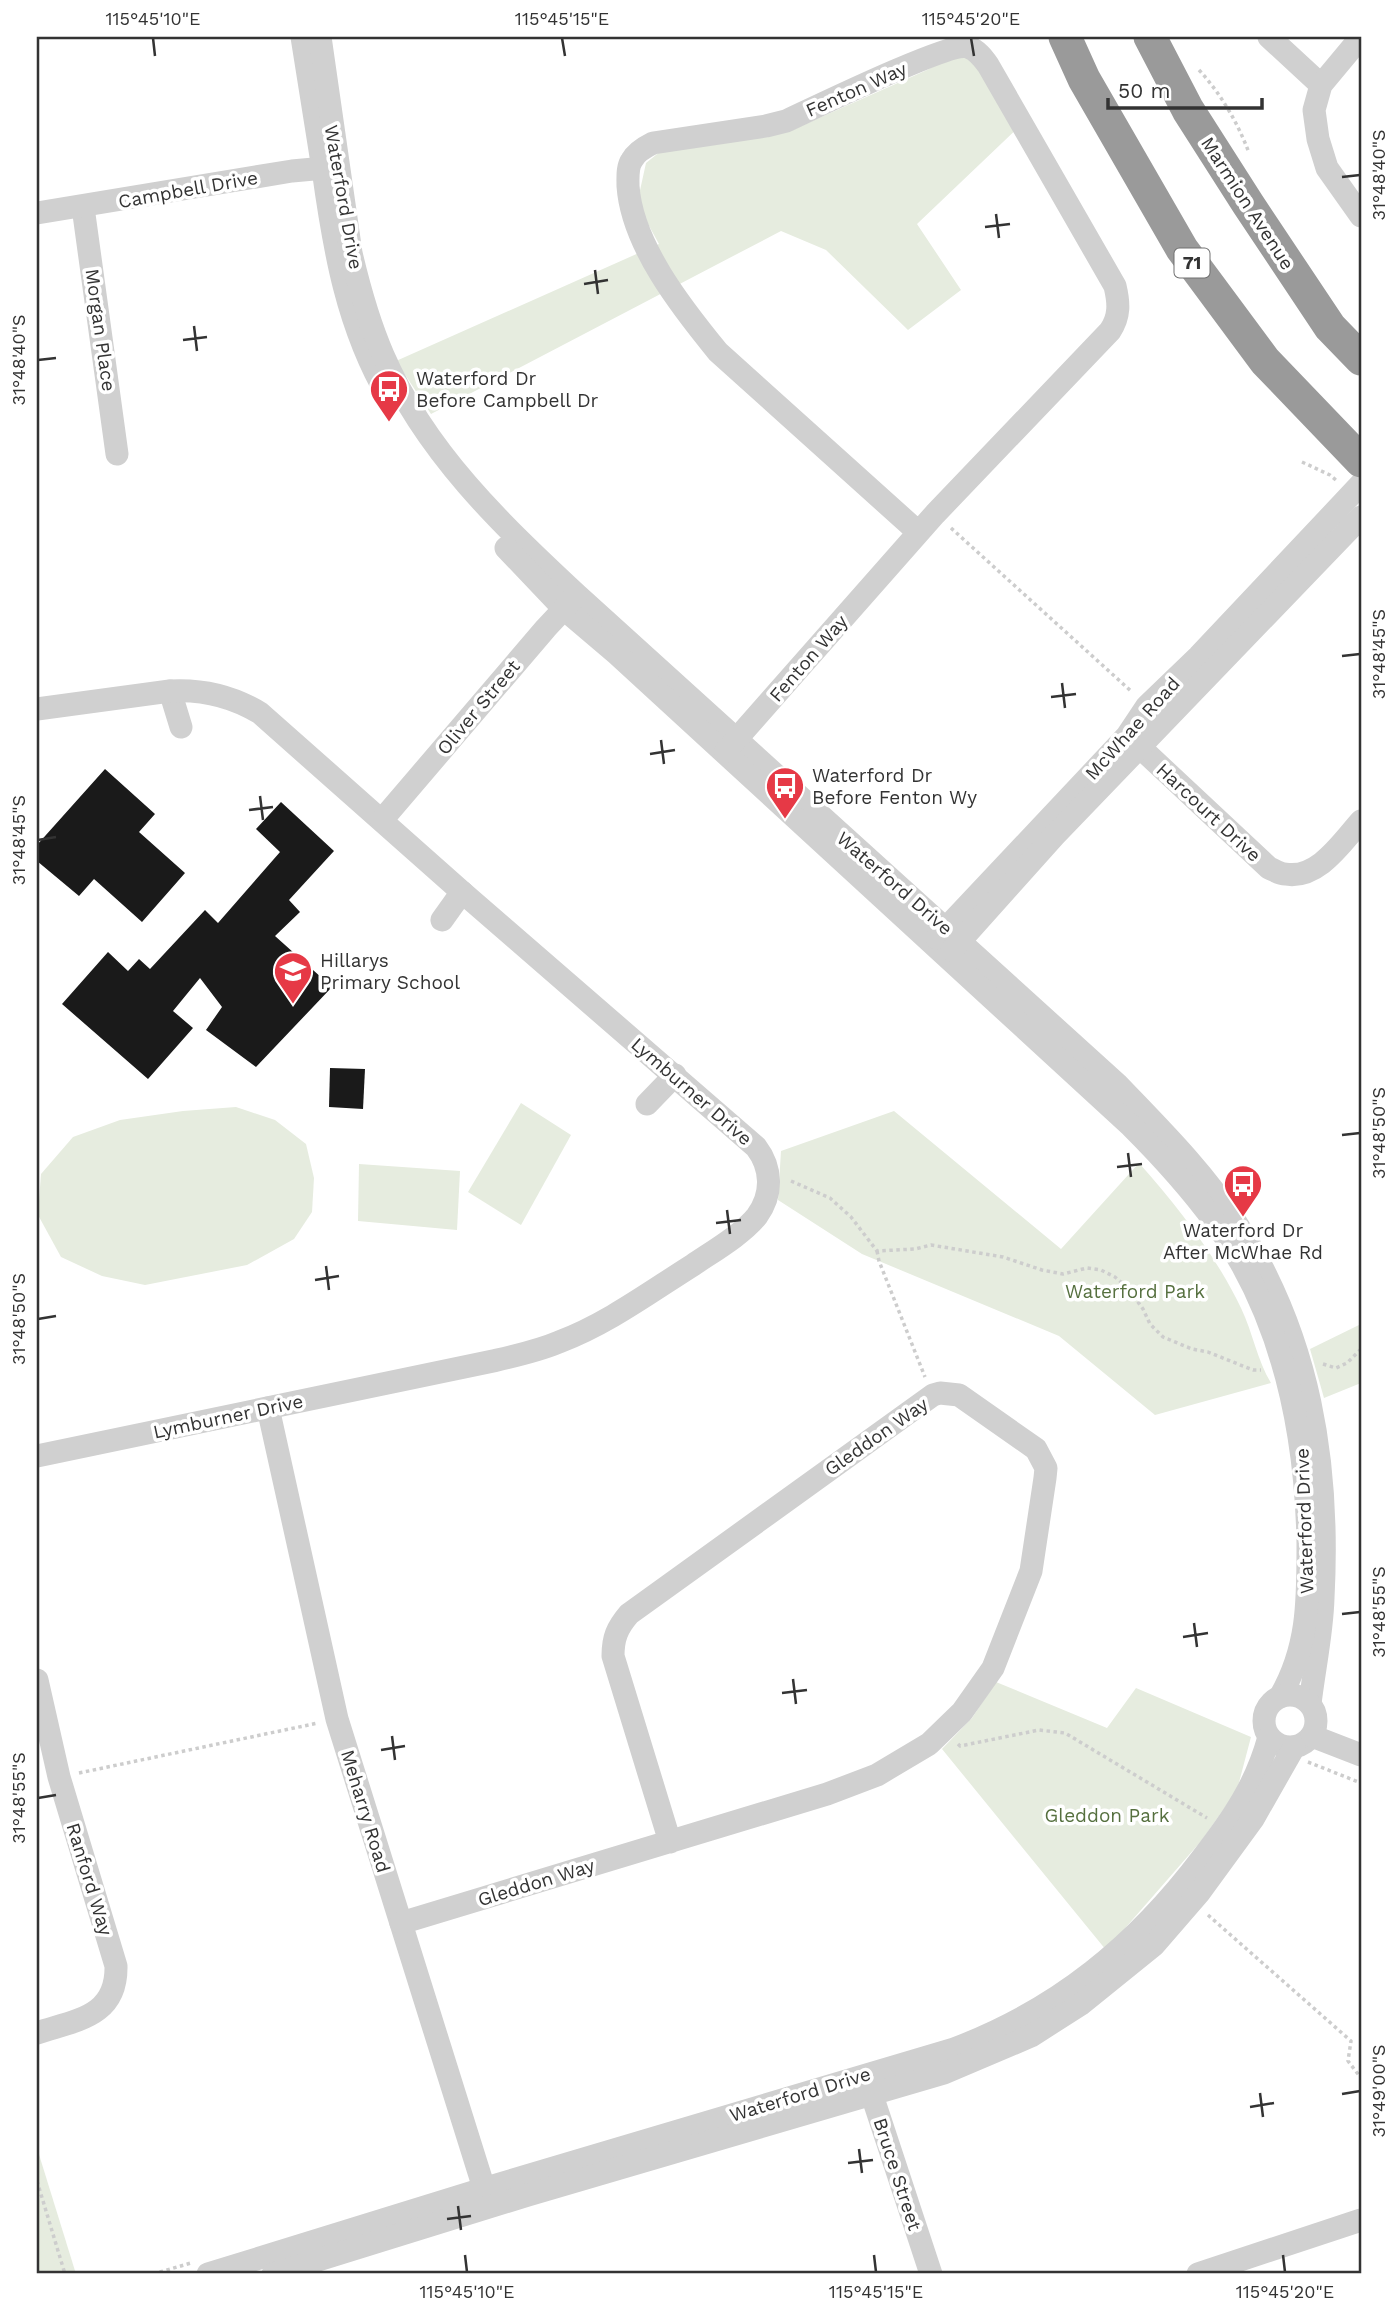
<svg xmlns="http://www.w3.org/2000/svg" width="1398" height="2311" font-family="'Work Sans',sans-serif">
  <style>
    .green { fill: #e6ecdf }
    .building { fill: #1a1a1a }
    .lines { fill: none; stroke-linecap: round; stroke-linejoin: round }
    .path { stroke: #cdcdcd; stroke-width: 3.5; stroke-dasharray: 3.5 3.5; stroke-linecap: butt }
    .minor { stroke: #d0d0d0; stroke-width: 23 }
    .highway { stroke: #9a9a9a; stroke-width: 33 }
    .ticks { fill: none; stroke: #333; stroke-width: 2.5 }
    .labels { text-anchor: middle; stroke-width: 7; stroke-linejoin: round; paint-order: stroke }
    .shield { fill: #fff; stroke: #707070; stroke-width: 2 }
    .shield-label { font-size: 18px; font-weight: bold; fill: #333 }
    .street-label { font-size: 19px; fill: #333; stroke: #fff }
    .poi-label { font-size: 19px; fill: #333; stroke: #fff; text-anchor: start }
    .park-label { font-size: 19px; fill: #56703f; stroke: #fff }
    .neatline { fill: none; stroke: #333; stroke-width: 2.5 }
    .ticks-label { font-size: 18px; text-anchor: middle; fill: #333 }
  </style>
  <rect width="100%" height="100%" fill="#fff"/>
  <g class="green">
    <path d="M969 48 1022 124 917 224 961 290 908 330 826 250 781 231 431 414 396 361 659 244 637 204 646 163 677 138 792 130 927 70Z"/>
    <path d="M521 1103 571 1135 521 1225 468 1192Z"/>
    <path d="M236 1107 275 1120 306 1144 314 1178 312 1212 294 1239 247 1265 145 1285 102 1276 61 1257 38 1215 41 1174 73 1137 120 1120 183 1111Z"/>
    <path d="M894 1111 1061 1249 1139 1163C1178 1207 1215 1254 1241 1308 1253 1333 1257 1360 1271 1383L1155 1415 1059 1336 862 1254 778 1200 781 1151Z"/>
    <path d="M359 1164 460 1171 457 1230 358 1221Z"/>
    <path d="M1361 1324V1383L1324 1398 1310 1349Z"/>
    <path d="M996 1682 1107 1728 1136 1688 1251 1737 1237 1790 1202 1840 1106 1950 942 1749 972 1718Z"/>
    <path d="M37 2148 76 2274H37Z"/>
  </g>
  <g class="building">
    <path d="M105 769 155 814 139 832 185 873 142 922 94 879 79 896 37 861V845Z"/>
    <path d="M281 802 334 851 289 900 300 912 275 936 332 987 256 1067 206 1030 222 1007 200 978 173 1011 193 1028 148 1079 62 1004 108 952 128 971 139 959 150 969 205 910 218 923 280 852 256 829Z"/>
    <path d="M330 1068 365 1069 363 1109 329 1107Z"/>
  </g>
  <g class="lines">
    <g class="path">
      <path d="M1199 70C1221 94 1238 123 1249 153"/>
      <path d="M1302 462 1330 475 1337 481"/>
      <path d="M951 528 1132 692"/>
      <path d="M791 1181 830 1198 851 1217 877 1251 915 1249 931 1245 1003 1257 1042 1270 1063 1274 1087 1268 1101 1270 1115 1277 1128 1288 1143 1309 1150 1324 1163 1337 1192 1349 1208 1352 1253 1370H1261"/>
      <path d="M877 1251 879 1261 925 1377"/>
      <path d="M1323 1364 1336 1368 1347 1363 1361 1349"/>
      <path d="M958 1744 960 1746 1039 1730 1065 1733 1207 1818"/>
      <path d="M1308 1762 1361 1783"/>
      <path d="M79 1773 318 1723"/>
      <path d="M1208 1915 1351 2041 1348 2061 1361 2078"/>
      <path d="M37 2181 65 2274"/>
      <path d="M153 2274 191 2263"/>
    </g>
    <g class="minor">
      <path d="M302 37C309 81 316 125 323 169 334 249 347 327 389 398"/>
      <path d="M320 37 351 253C359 287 369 323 383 355 425 452 501 524 577 595L1117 1084C1158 1127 1202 1170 1235 1221 1310 1336 1330 1463 1323 1598 1322 1634 1314 1669 1310 1704"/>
      <path d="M1269 37 1321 85"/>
      <path d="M1361 37 1321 85 1314 110 1318 139 1327 168 1361 216"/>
      <path d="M83 207 117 454"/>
      <path d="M37 213 292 171 336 167"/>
      <path d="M506 548 564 609 617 654 1131 1126C1161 1156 1190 1188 1215 1222 1282 1315 1306 1431 1308 1543 1308 1599 1309 1647 1280 1697"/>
      <path d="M170 691 181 727"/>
      <path d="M37 709 170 691C203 689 232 696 260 713L462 892 756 1147C772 1168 773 1194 757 1216 743 1234 712 1252 693 1265 650 1292 607 1324 559 1342 538 1351 515 1356 493 1361L37 1456"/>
      <path d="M1130 738 1269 868C1274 870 1280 874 1285 874 1318 880 1342 842 1361 821"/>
      <path d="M726 751 935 514 1110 331C1120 316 1119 303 1115 286L988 65C983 58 977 50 968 47 949 42 812 109 786 121L766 126 653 143C645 147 636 152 632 160 627 167 628 177 628 186 632 245 682 308 718 352L918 532"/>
      <path d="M382 820 546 628 575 597"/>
      <path d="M442 920 462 892"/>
      <path d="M937 938 1127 736 1147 706 1199 656 1361 484"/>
      <path d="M952 950 1054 836 1361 517"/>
      <path d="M647 1104 675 1075"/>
      <path d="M268 1408 337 1719 488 2201"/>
      <path d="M37 1680 59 1777 116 1966C117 2017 76 2020 37 2033"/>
      <circle cx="1290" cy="1721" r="26"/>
      <path d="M1312 1736 1361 1755"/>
      <path d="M401 1923 827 1794 877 1775 929 1744 962 1712 993 1668 1031 1571 1045 1478 1046 1468 1036 1449 959 1395 940 1393 933 1395 629 1614C617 1628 613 1638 613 1656L670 1842"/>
      <path d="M867 2080 931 2274"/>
      <path d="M208 2274 483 2189 954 2049C1058 2010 1137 1945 1203 1857 1233 1818 1256 1785 1269 1737"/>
      <path d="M273 2274 528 2195 944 2073 1031 2036 1081 2004 1154 1945 1199 1893 1253 1819 1294 1747"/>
      <path d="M1198 2274 1361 2220"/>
    </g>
    <g class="highway">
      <path d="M1065 37 1084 79 1182 249 1265 361 1361 461"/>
      <path d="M1150 37 1188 110 1248 204 1330 327 1361 359"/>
    </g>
  </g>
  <path class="ticks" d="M153 38 155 56M562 38 565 56M971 38 974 56M1342 177 1360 175M996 214 999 238M985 227 1010 224M595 270 598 294M584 284 608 280M194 326 197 351M183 340 207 337M38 360 56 358M1342 656 1360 654M1062 683 1065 708M1051 697 1076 694M661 740 664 764M650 754 675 750M260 796 263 820M249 810 273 807M38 840 56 837M1342 1135 1360 1133M1128 1153 1131 1177M1117 1167 1142 1164M727 1210 730 1234M716 1223 741 1220M326 1266 329 1290M315 1280 339 1276M38 1319 56 1316M1342 1614 1360 1612M1194 1623 1197 1647M1183 1637 1208 1633M793 1679 796 1704M782 1693 807 1690M392 1736 395 1760M381 1750 405 1746M38 1798 56 1795M1260 2093 1263 2117M1342 2094 1360 2091M1250 2107 1274 2103M859 2149 862 2173M848 2163 873 2160M458 2206 461 2230M447 2219 471 2216M465 2255 467 2272M874 2255 876 2272M1283 2255 1285 2272"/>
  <defs>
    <g id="bus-pin" transform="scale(2.0125)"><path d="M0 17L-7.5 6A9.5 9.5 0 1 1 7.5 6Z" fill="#e63946" stroke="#fff"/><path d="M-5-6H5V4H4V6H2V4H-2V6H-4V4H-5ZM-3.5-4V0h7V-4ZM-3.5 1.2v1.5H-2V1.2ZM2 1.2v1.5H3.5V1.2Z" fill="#fff"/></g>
    <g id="school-pin" transform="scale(2.0125)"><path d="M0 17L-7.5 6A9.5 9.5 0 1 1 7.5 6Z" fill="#e63946" stroke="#fff"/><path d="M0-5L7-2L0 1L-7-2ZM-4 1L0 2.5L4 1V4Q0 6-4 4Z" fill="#fff"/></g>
  </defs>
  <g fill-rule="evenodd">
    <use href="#bus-pin" x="389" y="389"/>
    <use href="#bus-pin" x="785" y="786"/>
    <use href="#school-pin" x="293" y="971"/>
    <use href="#bus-pin" x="1243" y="1184"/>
  </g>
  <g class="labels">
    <rect class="shield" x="1174.5" y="248.5" width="35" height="29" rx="5"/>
    <g class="shield-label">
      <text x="1192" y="269">71</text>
    </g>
    <g class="street-label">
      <text transform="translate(856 89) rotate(-24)" y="7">Fenton Way</text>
      <text transform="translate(188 189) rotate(-10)" y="7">Campbell Drive</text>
      <text transform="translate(344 197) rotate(80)" y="7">Waterford Drive</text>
      <text transform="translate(1248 203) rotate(57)" y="7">Marmion Avenue</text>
      <text transform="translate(101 330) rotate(82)" y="7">Morgan Place</text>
      <text transform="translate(808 658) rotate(-49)" y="7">Fenton Way</text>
      <text transform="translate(478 707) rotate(-50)" y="7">Oliver Street</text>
      <text transform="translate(1132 728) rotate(-48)" y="7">McWhae Road</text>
      <text transform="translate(1209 812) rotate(43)" y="7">Harcourt Drive</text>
      <text transform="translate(895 883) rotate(41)" y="7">Waterford Drive</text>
      <text transform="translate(692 1091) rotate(41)" y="7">Lymburner Drive</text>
      <text transform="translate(228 1416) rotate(-12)" y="7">Lymburner Drive</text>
      <text transform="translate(876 1436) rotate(-35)" y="7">Gleddon Way</text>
      <text transform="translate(1304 1521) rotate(-92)" y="7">Waterford Drive</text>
      <text transform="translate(366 1811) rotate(73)" y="7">Meharry Road</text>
      <text transform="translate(90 1879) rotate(73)" y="7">Ranford Way</text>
      <text transform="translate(536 1882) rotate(-17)" y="7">Gleddon Way</text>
      <text transform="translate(800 2094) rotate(-17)" y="7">Waterford Drive</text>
      <text transform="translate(898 2174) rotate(72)" y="7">Bruce Street</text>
    </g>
    <g class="poi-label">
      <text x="416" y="385">Waterford Dr<tspan x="416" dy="22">Before Campbell Dr</tspan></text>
      <text x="812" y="782">Waterford Dr<tspan x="812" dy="22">Before Fenton Wy</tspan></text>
      <text x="320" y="967">Hillarys<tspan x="320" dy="22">Primary School</tspan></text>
      <text x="1243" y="1237" text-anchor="middle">Waterford Dr<tspan x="1243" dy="22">After McWhae Rd</tspan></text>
    </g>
    <g class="park-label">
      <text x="1135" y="1298">Waterford Park</text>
      <text x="1107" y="1822">Gleddon Park</text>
    </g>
  </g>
  <rect width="1398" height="2311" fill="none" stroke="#ffffff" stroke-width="77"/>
  <path d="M1108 98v10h154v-10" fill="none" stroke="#333333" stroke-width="3.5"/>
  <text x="1118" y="98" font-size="21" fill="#333333" stroke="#ffffff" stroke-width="5" paint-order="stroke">50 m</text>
  <rect x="38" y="38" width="1322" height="2234" class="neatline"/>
  <g class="ticks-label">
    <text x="153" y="25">115°45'10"E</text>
    <text x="562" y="25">115°45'15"E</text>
    <text x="971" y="25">115°45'20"E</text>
    <text transform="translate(1379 175) rotate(-90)" y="6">31°48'40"S</text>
    <text transform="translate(19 360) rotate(-90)" y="6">31°48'40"S</text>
    <text transform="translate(1379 654) rotate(-90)" y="6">31°48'45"S</text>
    <text transform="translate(19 840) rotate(-90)" y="6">31°48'45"S</text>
    <text transform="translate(1379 1133) rotate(-90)" y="6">31°48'50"S</text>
    <text transform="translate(19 1319) rotate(-90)" y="6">31°48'50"S</text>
    <text transform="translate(1379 1612) rotate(-90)" y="6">31°48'55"S</text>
    <text transform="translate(19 1798) rotate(-90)" y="6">31°48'55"S</text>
    <text transform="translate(1379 2091) rotate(-90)" y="6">31°49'00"S</text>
    <text x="467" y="2298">115°45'10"E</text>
    <text x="876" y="2298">115°45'15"E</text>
    <text x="1285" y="2298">115°45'20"E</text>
  </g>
</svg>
